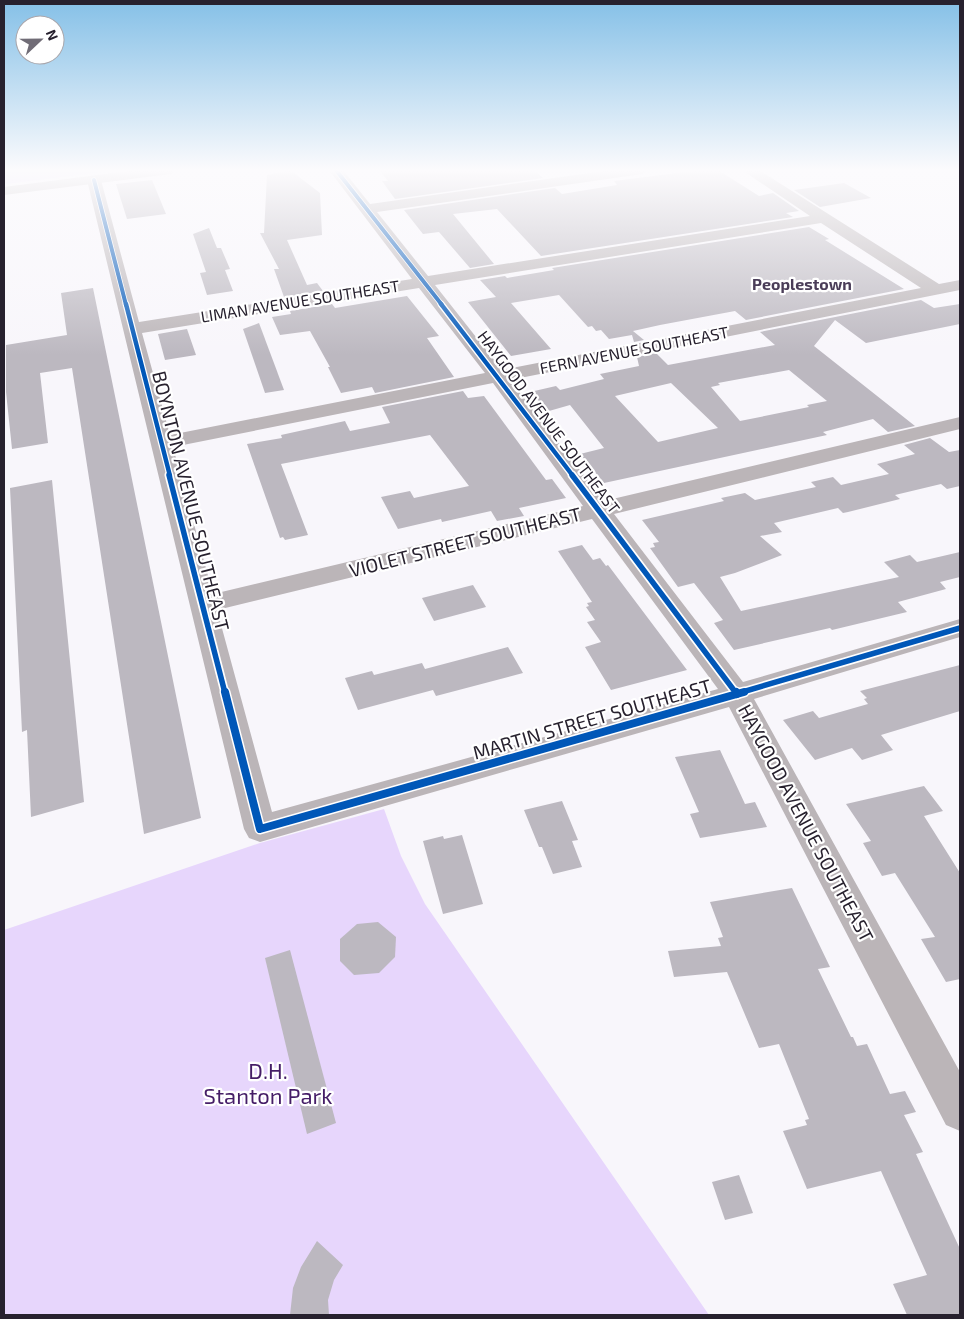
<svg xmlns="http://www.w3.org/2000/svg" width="964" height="1319" font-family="'Exo 2',sans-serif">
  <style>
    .green { fill: #e7d6fc }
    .building { fill: #bcb8c0; fill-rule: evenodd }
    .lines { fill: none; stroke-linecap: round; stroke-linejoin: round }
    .minor { fill: #bbb5b8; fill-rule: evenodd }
    .secondary { fill: #bab5b8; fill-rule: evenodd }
    .cycleway-far3-casing { stroke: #fff; stroke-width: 5.5 }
    .cycleway-far2-casing { stroke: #fff; stroke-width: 7 }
    .cycleway-far1-casing { stroke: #fff; stroke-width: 9 }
    .cycleway-casing { stroke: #fff; stroke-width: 11 }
    .cycleway-far3 { stroke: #0057b8; stroke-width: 4 }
    .cycleway-far2 { stroke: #0057b8; stroke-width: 4.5 }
    .cycleway-far1 { stroke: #0057b8; stroke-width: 5.5 }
    .cycleway { stroke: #0057b8; stroke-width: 8 }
    .labels { text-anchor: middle; stroke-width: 4.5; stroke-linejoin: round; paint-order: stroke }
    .far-neighbourhood-label { font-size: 16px; font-weight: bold; fill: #4a3d58; stroke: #fff }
    .far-street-label { font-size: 16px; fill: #27212e; stroke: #fff }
    .street-label { font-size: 19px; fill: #27212e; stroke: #fff }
    .near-park-label { font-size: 22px; fill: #451d67; stroke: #fff }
  </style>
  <rect width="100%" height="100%" fill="#f8f6fb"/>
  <g class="green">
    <path d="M4 170H118L6 184 4 181Z"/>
    <path d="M384 809 401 856 425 904 709 1315H4V930L260 843Z"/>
  </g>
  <g class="building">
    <path d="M290 170 320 193 322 235 287 240 307 285 317 283 323 291 284 297 274 269H279L260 233H264L267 175Z"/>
    <path d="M379 170H534L543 178 395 199 382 181H388Z"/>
    <path d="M700 170H718L759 196 773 193 799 211 786 213 793 217 541 256 497 209 453 214 494 264 470 268 439 232 423 234 404 210 555 188 562 194 617 185 614 181Z"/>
    <path d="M152 180 166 214 127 219 116 184Z"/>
    <path d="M844 183 871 198 820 207 794 190Z"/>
    <path d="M809 227 829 239 825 240 904 289 746 320 735 311 660 325 633 331 644 340 634 342 632 335 609 339 601 330 596 331 592 326 588 327 559 295 511 303 551 349 511 356 468 302 496 297 480 280 505 276 507 278 554 270 552 268Z"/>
    <path d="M209 228 217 248H221L230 269 225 270 233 291 207 295 200 273 206 272 193 234Z"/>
    <path d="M93 288 201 818 144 834 72 368 40 373 48 443 12 449 6 392V345L67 335 61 293Z"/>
    <path d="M407 296 439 336 427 338 454 377 375 393 372 387 341 393 328 367H330L310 331 280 335 272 317 291 314 290 311 332 304 335 308Z"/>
    <path d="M921 300 934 308 960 304V324L866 343 835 320 814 346 915 426 888 432 873 419 823 432 827 435 604 483 580 454 604 448 570 405 549 411 530 392 556 386 560 390 604 379 600 374 639 366 637 357 656 353 668 365 775 345 760 332ZM789 370 827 401 807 405 809 407 740 421 711 387 720 385 718 383ZM671 383 718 428 658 442 615 396Z"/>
    <path d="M259 323 284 390 265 393 243 329Z"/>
    <path d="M187 329 196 355 165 360 158 334Z"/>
    <path d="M463 391 468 398 484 396 546 480 552 479 566 498 519 508 524 516 497 521 491 511 442 522 441 519 398 529 381 497 410 491 414 498 469 486 430 435 281 464 308 535 285 540 283 537 280 538 247 444 282 438 281 435 345 421 350 431 390 423 382 407Z"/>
    <path d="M930 438 949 452 960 450V486L947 489 941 484 895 495 900 499 848 512 843 513 838 508 774 523 782 532 760 536 782 555 735 573 720 577 741 611 899 577 884 562 910 555 917 562 960 552V577L940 582 946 589 898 602 907 612 832 630 830 628 734 650 714 623 723 620 694 583 678 587 650 548 655 547 653 543 659 542 642 520 724 501 721 498 745 493 755 500 816 487 811 482 833 477 841 485 889 474 877 464 915 454 904 445Z"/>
    <path d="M52 480 84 802 31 817 27 730 22 732 10 488Z"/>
    <path d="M582 545 593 560 600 558 606 566 608 565 687 670 611 690 585 647 601 642 587 622 595 620 586 607 589 606 587 603 592 602 558 551Z"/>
    <path d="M473 585 486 607 434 621 422 598Z"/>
    <path d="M508 647 523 673 436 696 433 690 358 710 345 678 372 671 374 675 422 663 425 669Z"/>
    <path d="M960 665V711L881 735 893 750 862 760 852 748 815 760 783 720 813 711 819 718 868 704 864 699 867 698 860 691Z"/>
    <path d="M720 750 745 804 755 802 767 827 700 838 690 814 699 812 675 757Z"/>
    <path d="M924 786 943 811 924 816 960 873V979L946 982 921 939 935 937 895 873 882 876 863 843 871 841 846 804Z"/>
    <path d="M562 801 578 840 572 841 582 867 553 874 542 847H539L524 810Z"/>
    <path d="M462 835 483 904 443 914 423 841 443 836 444 839Z"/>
    <path d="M792 888 830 967 818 969 851 1037H853L857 1046 867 1044 890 1094 905 1091 916 1112 904 1115 923 1152 916 1154 960 1249V1315H907L893 1284 927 1275 881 1171 807 1189 783 1131 807 1125 805 1120 809 1119 779 1044 759 1048 727 972 674 977 668 951 721 946 718 938 723 937 710 902Z"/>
    <path d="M378 922 396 937 395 957 379 973 354 975 340 961V939L357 924Z"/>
    <path d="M290 950 336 1123 307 1134 265 958Z"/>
    <path d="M739 1175 753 1213 725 1220 712 1182Z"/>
    <path d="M317 1241 343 1265 334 1280 328 1300 329 1315H290L293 1288 301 1267Z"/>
  </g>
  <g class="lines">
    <path class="minor" d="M329 170H343L370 204 611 170H649L642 174 377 212 428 276 810 216 742 170H759L939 284 960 280V290L510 380 604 501 960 417V429L614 514 743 682 960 619V637L754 699 960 1072V1131L946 1125 729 707 260 842 249 838 244 829 87 180 89 177H99L101 180 139 322 412 279ZM821 223 921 288 502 370 435 285ZM419 288 485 373 170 435 142 333ZM493 383 583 506 213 594 173 447ZM592 519 718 689 272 812 217 610Z"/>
    <path class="secondary" d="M136 170H178L171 174 4 195V187Z"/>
    <g class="cycleway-far3-casing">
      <g id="cycleway-far3">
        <path d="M336 170 442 305"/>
        <path d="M94 180 126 305"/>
      </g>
    </g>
    <g class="cycleway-far2-casing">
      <g id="cycleway-far2">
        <path d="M126 304 170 476"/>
        <path d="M441 304 573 476"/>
      </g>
    </g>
    <g class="cycleway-far1-casing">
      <g id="cycleway-far1">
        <path d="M169 475 225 693"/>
        <path d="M572 475 736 693"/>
        <path d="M739 693 960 628"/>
      </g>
    </g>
    <g class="cycleway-casing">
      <g id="cycleway">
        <path d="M225 692 260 829 744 692"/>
        <path d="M736 692 737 694"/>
      </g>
    </g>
    <use href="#cycleway-far3" class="cycleway-far3"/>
    <use href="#cycleway-far2" class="cycleway-far2"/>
    <use href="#cycleway-far1" class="cycleway-far1"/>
    <use href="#cycleway" class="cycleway"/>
  </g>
  <linearGradient id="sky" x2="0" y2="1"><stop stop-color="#85c0e7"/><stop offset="0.48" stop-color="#fcfbfd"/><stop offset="1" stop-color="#fcfbfd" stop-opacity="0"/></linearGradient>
  <rect width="964" height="355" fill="url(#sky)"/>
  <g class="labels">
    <g class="far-neighbourhood-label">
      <text x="802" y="290">Peoplestown</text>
    </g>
    <g class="far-street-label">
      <text transform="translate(300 301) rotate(-9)" y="6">LIMAN AVENUE SOUTHEAST</text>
      <text transform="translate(634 350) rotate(-11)" y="6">FERN AVENUE SOUTHEAST</text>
      <text transform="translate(549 422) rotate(53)" y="6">HAYGOOD AVENUE SOUTHEAST</text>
    </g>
    <g class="street-label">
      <text transform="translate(191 501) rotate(76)" y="7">BOYNTON AVENUE SOUTHEAST</text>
      <text transform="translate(465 542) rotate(-14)" y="7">VIOLET STREET SOUTHEAST</text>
      <text transform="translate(592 719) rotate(-16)" y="7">MARTIN STREET SOUTHEAST</text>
      <text transform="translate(806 823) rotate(62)" y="7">HAYGOOD AVENUE SOUTHEAST</text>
    </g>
    <g class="near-park-label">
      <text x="268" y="1079">D.H.<tspan x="268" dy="25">Stanton Park</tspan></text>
    </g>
  </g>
  <rect width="964" height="1319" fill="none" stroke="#27212e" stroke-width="10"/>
  <g transform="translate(40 40) rotate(68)"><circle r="24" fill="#ffffff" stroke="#a9a6ab"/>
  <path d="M0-4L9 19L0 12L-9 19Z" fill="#706c76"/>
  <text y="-8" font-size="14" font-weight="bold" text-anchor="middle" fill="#27212e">N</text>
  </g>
</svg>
